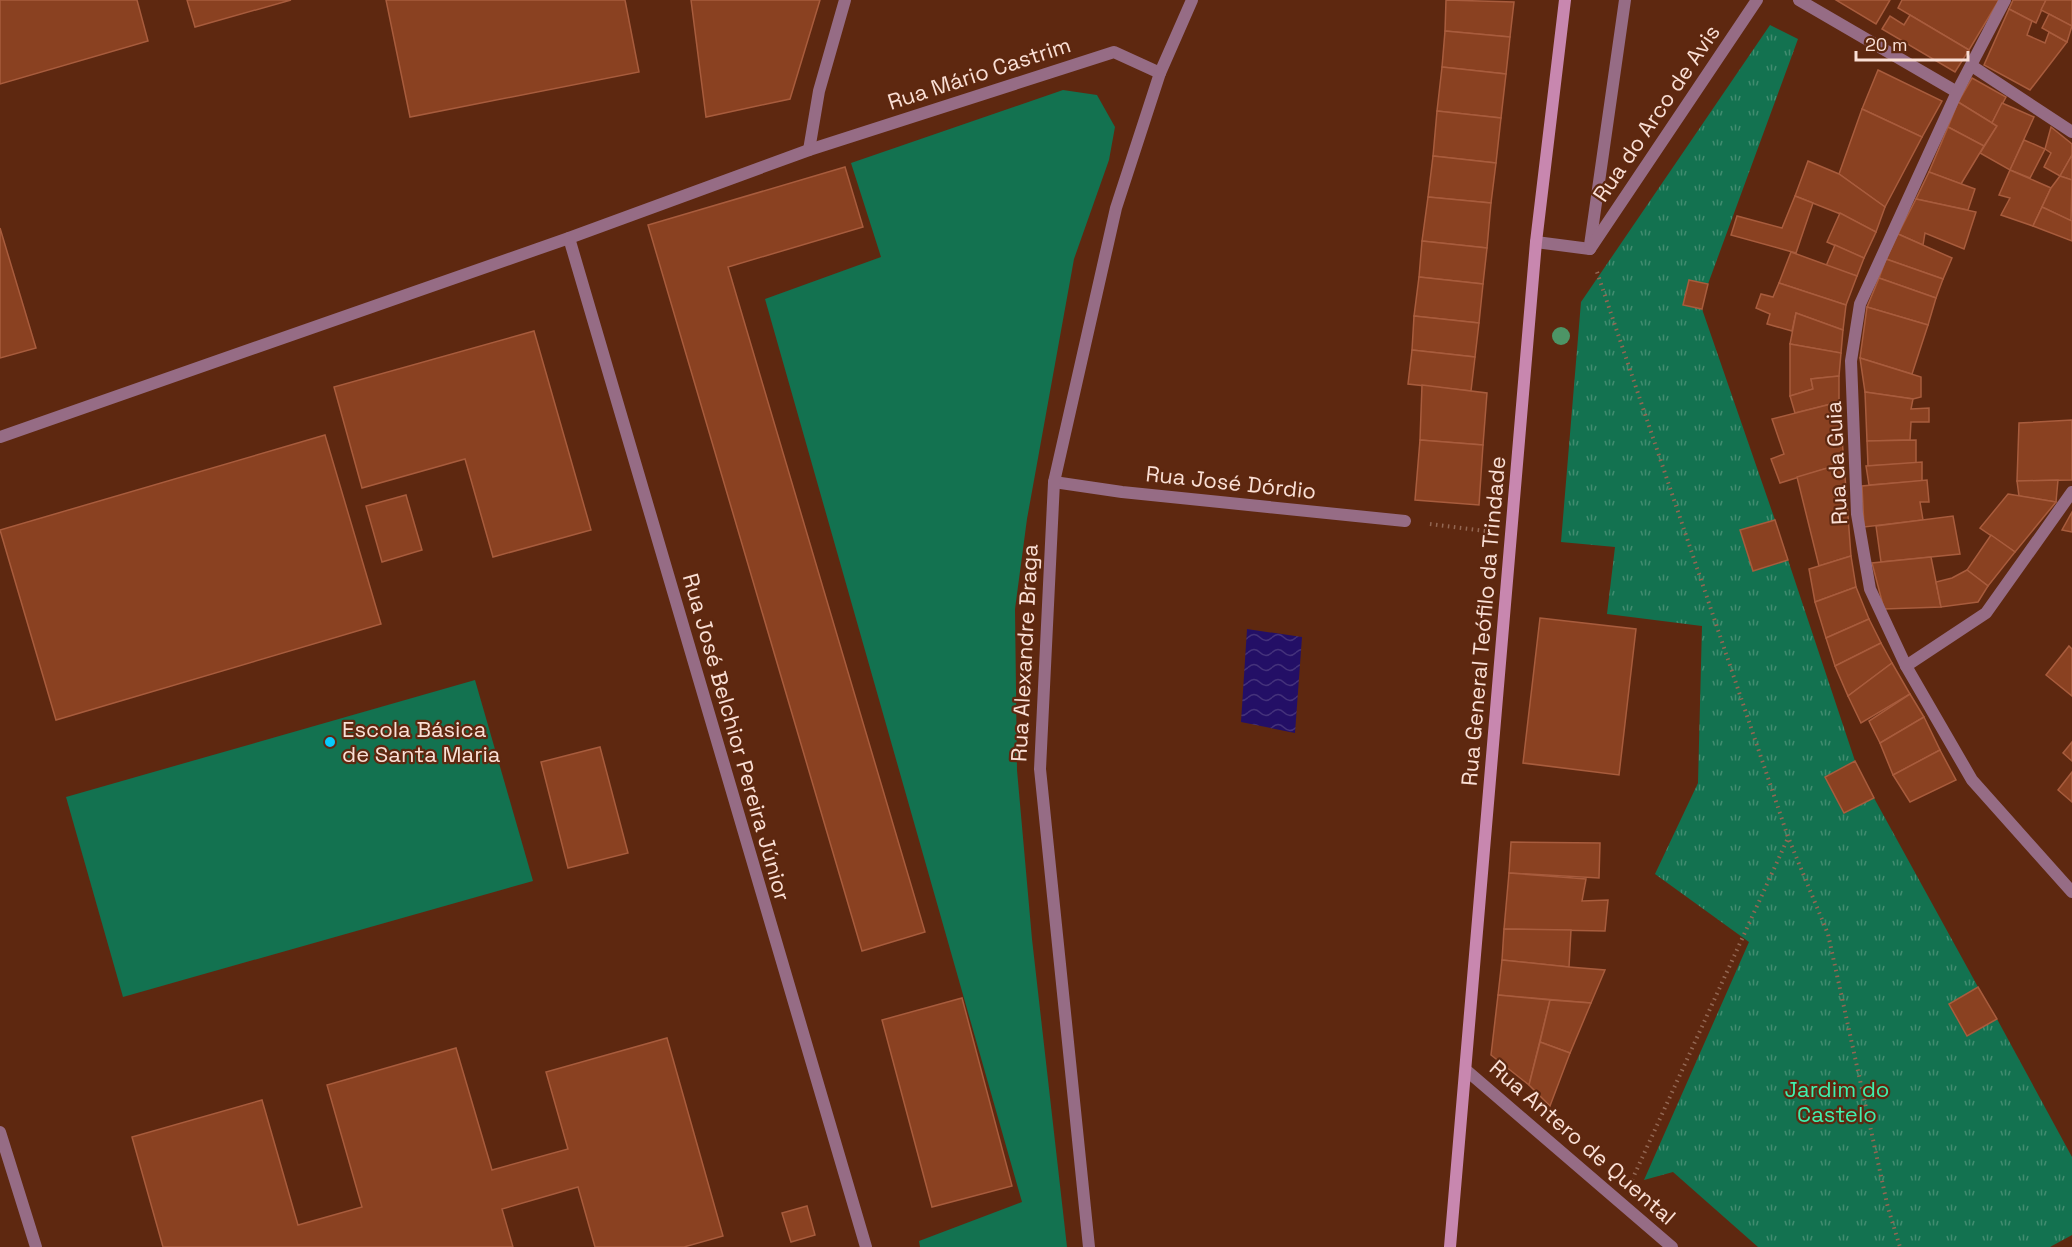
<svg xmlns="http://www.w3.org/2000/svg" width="2072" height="1247" font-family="'Space Grotesk',sans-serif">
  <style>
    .grass { fill: #137250 }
    .park { fill: url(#park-tufts) }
    .water { fill: url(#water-waves) }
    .building { fill: #8a4121; stroke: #a85c3d; stroke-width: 1.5 }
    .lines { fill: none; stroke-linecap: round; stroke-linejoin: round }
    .path { stroke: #936753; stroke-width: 4; stroke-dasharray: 1.5 4.5; stroke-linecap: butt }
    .minor { stroke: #966c85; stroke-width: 12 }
    .secondary { stroke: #c887af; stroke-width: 12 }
    .tree { fill: #4d9566 }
    .poi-dot { fill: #09cafa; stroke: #5e2810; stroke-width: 2 }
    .labels { text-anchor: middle; stroke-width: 4.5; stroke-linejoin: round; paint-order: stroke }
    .street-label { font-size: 22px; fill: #fadfd5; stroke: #5e2810 }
    .poi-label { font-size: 22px; fill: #fadfd5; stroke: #5e2810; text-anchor: start }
    .park-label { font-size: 22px; fill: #3fefad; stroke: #5e2810 }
  </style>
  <defs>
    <pattern id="park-tufts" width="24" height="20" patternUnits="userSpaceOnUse" patternTransform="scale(1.5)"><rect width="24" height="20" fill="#137250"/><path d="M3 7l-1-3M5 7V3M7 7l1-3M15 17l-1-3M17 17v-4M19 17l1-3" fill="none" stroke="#428c70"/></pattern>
    <pattern id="water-waves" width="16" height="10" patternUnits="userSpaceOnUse" patternTransform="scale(1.5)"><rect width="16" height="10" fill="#230f66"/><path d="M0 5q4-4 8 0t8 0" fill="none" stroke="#44327b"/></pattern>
  </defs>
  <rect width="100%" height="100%" fill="#5e2810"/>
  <g class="grass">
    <path d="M1063 90 1097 95 1115 127 1109 160 1074 259 1027 519 1015 609 1017 770 1032 939 1067 1247H920L919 1241 1022 1202 765 299 881 257 851 163Z"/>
    <path d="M475 680 533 881 123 997 66 797Z"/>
  </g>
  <path class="park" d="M1770 25 1798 39 1708 284 1689 280 1683 305 1702 309 1775 520 1741 530 1753 571 1788 560 1855 761 1844 813 1874 798 1978 987 1949 1005 1967 1036 1997 1019 2072 1157V1235L2050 1247H1758L1673 1172 1644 1180 1749 942 1655 874 1698 783 1702 626 1607 614 1615 547 1561 542 1581 302Z"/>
  <path class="water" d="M1247 629 1302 637 1295 733 1241 722Z"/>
  <g class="building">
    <path d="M0 0H137L148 41 0 84Z"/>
    <path d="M187 0H291L195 27Z"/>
    <path d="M386 0H625L639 72 410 117Z"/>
    <path d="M691 0H820L790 99 706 117Z"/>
    <path d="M1446 0 1514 2 1510 37 1445 31Z"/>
    <path d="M1836 0H1890L1876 24Z"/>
    <path d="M1902 0H1999L1969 50 1898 8Z"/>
    <path d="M2013 0H2046L2036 23 2009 9Z"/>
    <path d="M2046 0H2072V26L2041 10Z"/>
    <path d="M2009 9 2032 21 2027 35 2045 43 2049 32 2067 42 2030 90 1984 65Z"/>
    <path d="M2049 14 2072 26 2067 42 2042 28Z"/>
    <path d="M1910 15 1969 50 1955 72 1882 29 1890 16 1904 25Z"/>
    <path d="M1445 31 1510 37 1506 74 1442 67Z"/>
    <path d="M1442 67 1506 74 1501 118 1437 111Z"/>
    <path d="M1878 70 1942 101 1922 137 1862 109Z"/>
    <path d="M1972 78 2006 97 1992 123 1958 102Z"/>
    <path d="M1958 102 1997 126 1984 146 1948 127Z"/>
    <path d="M2002 103 2034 117 2010 170 1980 153 1997 126 1992 123Z"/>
    <path d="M1862 109 1922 137 1885 207 1839 174Z"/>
    <path d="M1437 111 1501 118 1496 163 1433 156Z"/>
    <path d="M1948 127 1984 146 1961 184 1929 172Z"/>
    <path d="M2051 127 2072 144V155L2060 176 2044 167 2051 153 2045 149Z"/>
    <path d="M2024 140 2045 149 2030 178 2010 170Z"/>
    <path d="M2072 155V180L2060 176Z"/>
    <path d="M1433 156 1496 163 1491 203 1428 197Z"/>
    <path d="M1808 161 1839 174 1885 207 1876 232 1843 215 1795 196Z"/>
    <path d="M845 167 863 227 728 267 925 932 862 951 648 225Z"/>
    <path d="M2010 170 2051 188 2033 226 2001 215 2010 198 1999 195Z"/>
    <path d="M1929 172 1975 189 1968 210 1916 199Z"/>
    <path d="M2060 176 2072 180 2071 221 2042 207 2051 188Z"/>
    <path d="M1795 196 1813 203 1796 253 1731 235 1737 216 1782 228Z"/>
    <path d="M1428 197 1491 203 1487 248 1422 241Z"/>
    <path d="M1916 199 1976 212 1964 249 1925 233 1923 245 1898 234Z"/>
    <path d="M2042 207 2072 221V241L2033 226Z"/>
    <path d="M1840 213 1876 232 1864 258 1827 242Z"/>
    <path d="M0 228 36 348 0 358Z"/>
    <path d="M1898 234 1952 258 1943 279 1886 259Z"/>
    <path d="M1422 241 1487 248 1483 284 1419 277Z"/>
    <path d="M1835 245 1864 258 1857 276 1826 266Z"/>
    <path d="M1791 252 1857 276 1846 305 1779 283Z"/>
    <path d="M1886 259 1943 279 1936 298 1879 278Z"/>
    <path d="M1419 277 1483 284 1479 323 1414 316Z"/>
    <path d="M1879 278 1936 298 1928 325 1867 307Z"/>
    <path d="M1689 280 1708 284 1702 309 1683 305Z"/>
    <path d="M1779 283 1846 305 1843 330 1796 313 1792 331 1767 324 1770 314 1756 308 1761 294 1773 297Z"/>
    <path d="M1867 307 1928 325 1912 374 1860 358Z"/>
    <path d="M1796 313 1843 330 1841 353 1790 344Z"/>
    <path d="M1414 316 1479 323 1475 357 1412 350Z"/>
    <path d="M534 331 591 530 493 557 465 459 362 488 334 387Z"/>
    <path d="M1790 344 1841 353 1839 376 1811 379 1813 389 1790 396Z"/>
    <path d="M1412 350 1475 357 1471 391 1408 384Z"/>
    <path d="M1860 358 1921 377V397L1913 399 1865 392Z"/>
    <path d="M1839 376V402L1795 413 1790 396 1813 389 1811 379Z"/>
    <path d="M1422 385 1487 393 1483 445 1420 440Z"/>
    <path d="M1865 392 1913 399 1911 409 1929 408V422H1911L1910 440 1867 441Z"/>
    <path d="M1839 402 1844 463 1780 483 1771 459 1784 454 1772 419Z"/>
    <path d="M2072 420V480L2017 481 2019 423Z"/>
    <path d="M325 435 381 624 56 720 0 530Z"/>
    <path d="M1420 440 1483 445 1479 505 1415 500Z"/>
    <path d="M1916 440V463L1868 466 1867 441Z"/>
    <path d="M1922 462V481L1869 485 1866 466Z"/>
    <path d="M1844 463 1851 556 1819 566 1797 477Z"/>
    <path d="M1927 480 1929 502H1920L1923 520 1864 527 1862 486Z"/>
    <path d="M2058 480 2056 502 2019 496 2017 481Z"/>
    <path d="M2008 494 2056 502 2015 552 1980 528Z"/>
    <path d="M406 495 422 550 382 562 366 506Z"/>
    <path d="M2072 512V532L2062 530Z"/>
    <path d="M1953 516 1960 554 1881 562 1876 526Z"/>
    <path d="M1775 520 1788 560 1753 571 1740 530Z"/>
    <path d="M1991 535 2015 552 1988 586 1967 570Z"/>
    <path d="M1851 556 1856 587 1815 602 1809 569Z"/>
    <path d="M1931 557 1941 607 1884 609 1872 563Z"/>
    <path d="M1967 570 1988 586 1978 602 1941 607 1936 582 1952 578Z"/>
    <path d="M1856 587 1869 619 1826 638 1815 602Z"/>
    <path d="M1540 618 1636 629 1619 775 1523 763Z"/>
    <path d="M1869 619 1881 643 1835 666 1826 638Z"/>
    <path d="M1881 643 1892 663 1848 696 1835 666Z"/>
    <path d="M2069 646 2072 649V696L2046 675Z"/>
    <path d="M1892 663 1910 694 1861 723 1848 696Z"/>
    <path d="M1910 694 1924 717 1880 743 1869 721Z"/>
    <path d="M1924 717 1940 750 1893 775 1880 743Z"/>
    <path d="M2072 742V761L2063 753Z"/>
    <path d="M600 747 628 853 568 868 541 762Z"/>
    <path d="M1940 750 1956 780 1910 802 1893 775Z"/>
    <path d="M1855 761 1874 798 1844 813 1825 777Z"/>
    <path d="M2072 772V802L2058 790Z"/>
    <path d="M1511 842 1600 843 1599 878 1509 873Z"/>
    <path d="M1509 873 1586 879 1582 901 1608 900 1605 931 1504 929Z"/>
    <path d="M1504 929 1571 930 1569 967 1502 960Z"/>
    <path d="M1502 960 1569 967 1605 970 1591 1003 1498 995Z"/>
    <path d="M1978 987 1997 1019 1967 1036 1949 1004Z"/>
    <path d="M1498 995 1550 1000 1529 1085 1491 1055Z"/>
    <path d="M962 998 1012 1186 932 1207 882 1020Z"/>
    <path d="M1550 1000 1591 1003 1570 1053 1540 1042Z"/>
    <path d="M667 1038 723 1236 684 1247H595L578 1187 502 1209 513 1247H163L132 1137 262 1100 298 1225 362 1207 327 1085 456 1048 492 1170 568 1149 546 1072Z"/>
    <path d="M1540 1042 1570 1053 1550 1106 1529 1085Z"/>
    <path d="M807 1206 815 1235 791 1242 782 1213Z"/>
  </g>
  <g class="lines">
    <g class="path">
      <path d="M1597 272 1788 837 1828 934 1888 1208 1900 1247"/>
      <path d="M1430 524 1485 531"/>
      <path d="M1632 1180 1788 838"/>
    </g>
    <g class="minor">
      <path d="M1799 0 1957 92"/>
      <path d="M2005 0 1957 92 1860 304 1851 361 1857 514 1870 589 1906 666 1972 780 2072 892"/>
      <path d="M1972 66 2072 132"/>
      <path d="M809 150 819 91 845 0"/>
      <path d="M569 238 866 1247"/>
      <path d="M1536 242 1590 249"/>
      <path d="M1590 245 1625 0"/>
      <path d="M1590 249 1757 0"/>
      <path d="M0 437 569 238 809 150 1114 52 1160 73"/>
      <path d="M1054 482 1122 492 1405 521"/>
      <path d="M1906 666 1986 613 2072 492"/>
      <path d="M1466 1070 1672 1247"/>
      <path d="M0 1132 36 1247"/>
      <path d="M1089 1247 1040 769 1054 482 1116 208 1160 73 1192 0"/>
    </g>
    <path class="secondary" d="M1450 1247 1536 242 1565 0"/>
  </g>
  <circle class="tree" cx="1561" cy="336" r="9"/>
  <circle class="poi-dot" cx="330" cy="742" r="6"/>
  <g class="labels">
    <g class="street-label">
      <text transform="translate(979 73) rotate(-18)" y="8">Rua Mário Castrim</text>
      <text transform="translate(1656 113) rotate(-56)" y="8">Rua do Arco de Avis</text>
      <text transform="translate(1836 463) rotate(-93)" y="8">Rua da Guia</text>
      <text transform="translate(1231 482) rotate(6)" y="8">Rua José Dórdio</text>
      <text transform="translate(1483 621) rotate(-85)" y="8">Rua General Teófilo da Trindade</text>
      <text transform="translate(1024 653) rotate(-87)" y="8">Rua Alexandre Braga</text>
      <text transform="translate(737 737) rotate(74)" y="8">Rua José Belchior Pereira Júnior</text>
      <text transform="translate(1583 1142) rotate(41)" y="8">Rua Antero de Quental</text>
    </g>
    <g class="poi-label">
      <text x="342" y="737">Escola Básica<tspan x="342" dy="25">de Santa Maria</tspan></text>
    </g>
    <g class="park-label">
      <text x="1837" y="1097">Jardim do<tspan x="1837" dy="25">Castelo</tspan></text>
    </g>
  </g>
  <path d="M1856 51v9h112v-9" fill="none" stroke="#fadfd5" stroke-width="3"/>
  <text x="1865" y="51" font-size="18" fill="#fadfd5" stroke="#5e2810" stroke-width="4.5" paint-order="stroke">20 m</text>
</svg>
